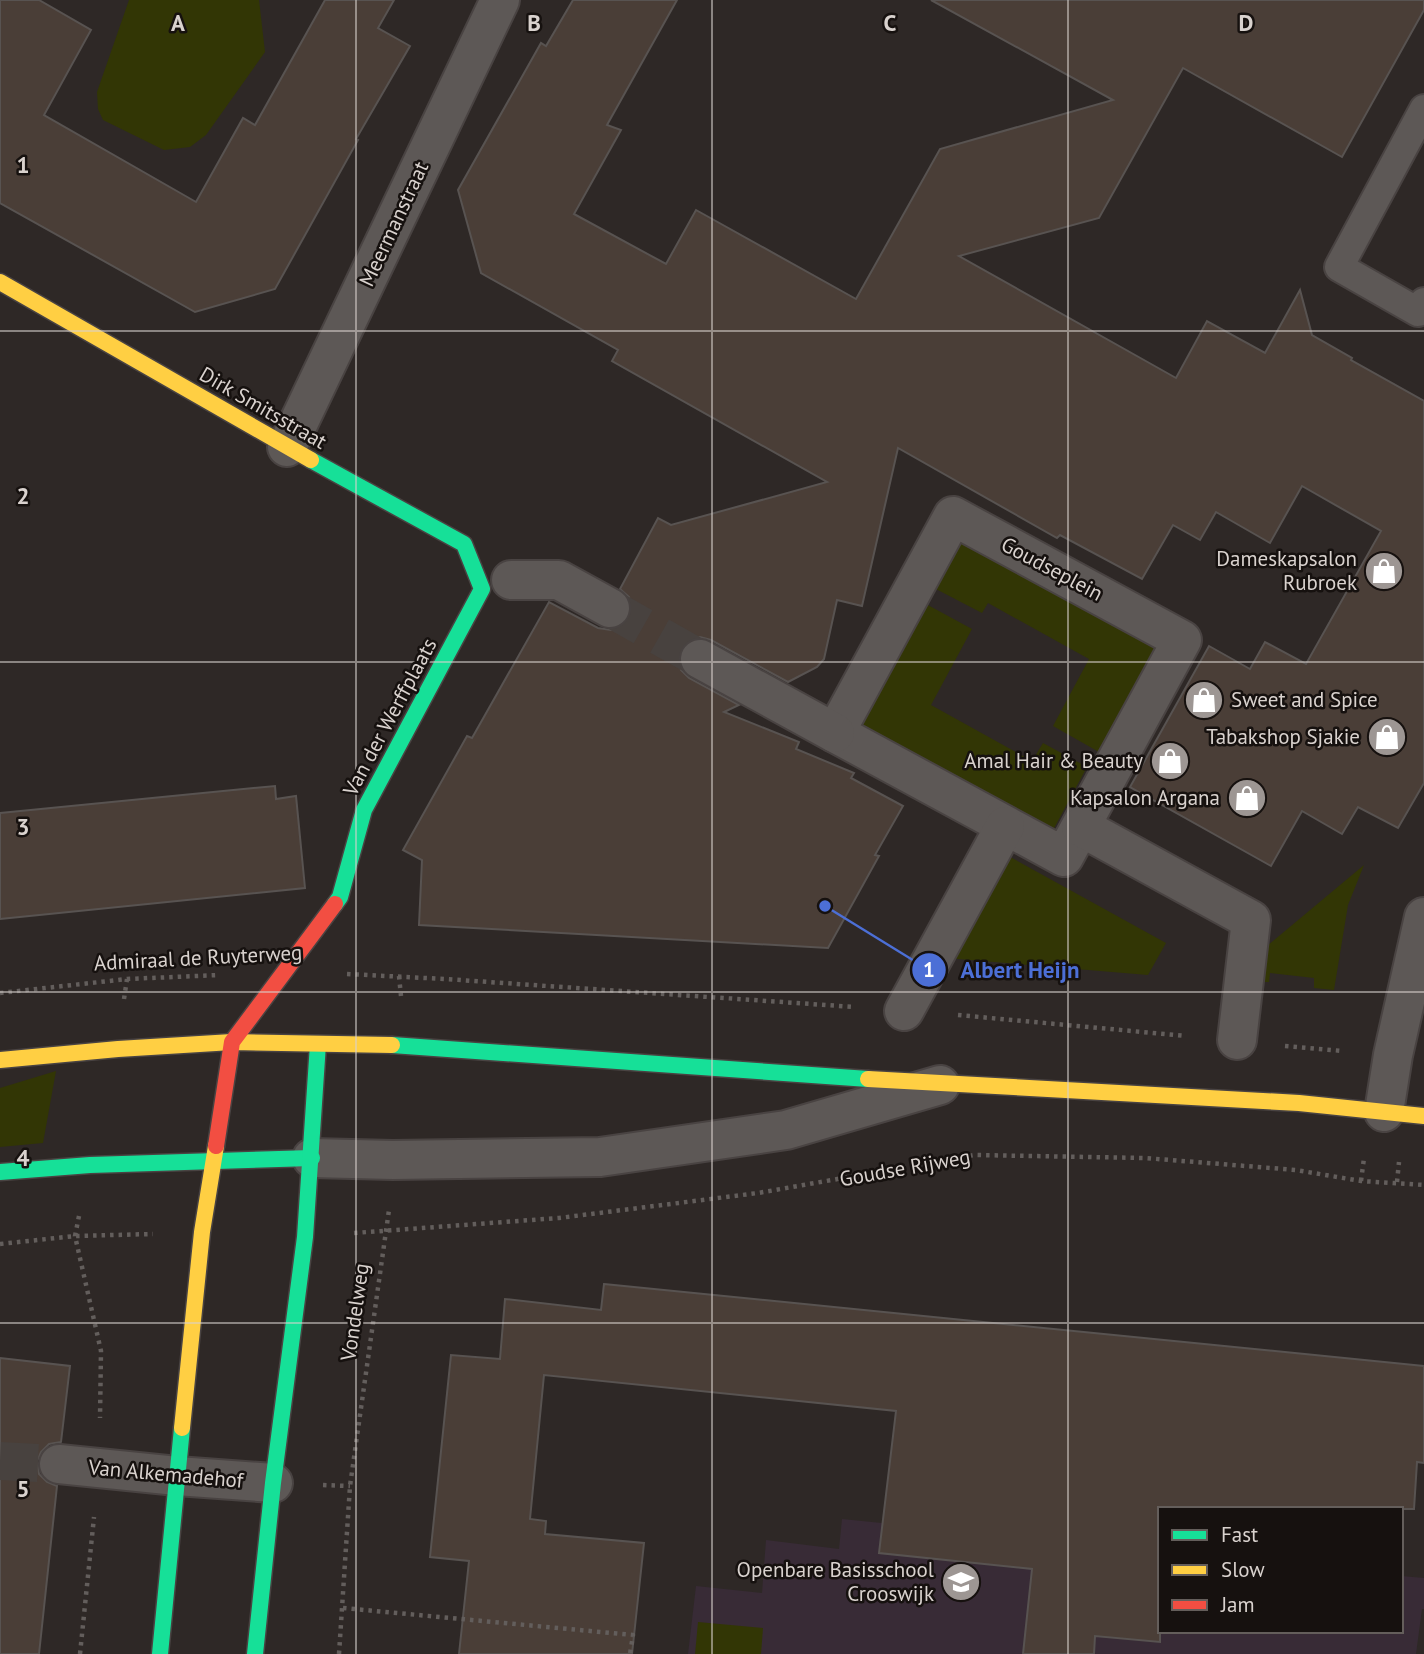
<svg xmlns="http://www.w3.org/2000/svg" width="1424" height="1654" font-family="'PT Sans',sans-serif">
  <style>
    .education { fill: #382b36 }
    .green { fill: #323605 }
    .building { fill: #4a3e37; stroke: #585351; stroke-width: 2 }
    .lines { fill: none; stroke-linecap: round; stroke-linejoin: round }
    .street-tunnel { stroke: #48423f; stroke-width: 38; stroke-dasharray: 38 19; stroke-linecap: butt }
    .lane-casing { stroke: #494342; stroke-width: 32 }
    .street-casing { stroke: #494342; stroke-width: 42 }
    .fast-casing { stroke: #494342; stroke-width: 19 }
    .slow-casing { stroke: #494342; stroke-width: 19 }
    .jam-casing { stroke: #494342; stroke-width: 19 }
    .path { stroke: #635e5c; stroke-width: 4.5; stroke-dasharray: 3.5 5; stroke-linecap: butt }
    .lane { stroke: #5d5856; stroke-width: 28 }
    .street { stroke: #5d5856; stroke-width: 38 }
    .fast { stroke: #16e098; stroke-width: 16 }
    .slow { stroke: #ffcf43; stroke-width: 16 }
    .jam { stroke: #f24e42; stroke-width: 16 }
    .grid { fill: none; stroke: #d9d2ce; stroke-width: 2; stroke-opacity: 0.55 }
    .labels { text-anchor: middle; stroke-width: 5; stroke-linejoin: round; paint-order: stroke }
    .street-label { font-size: 21px; fill: #d9d2ce; stroke: #16110f }
    .poi-label { font-size: 21px; fill: #d9d2ce; stroke: #16110f; text-anchor: end }
    .grid-label { font-size: 23px; text-anchor: middle; font-weight: bold; fill: #d9d2ce; stroke: #16110f; stroke-width: 5; stroke-linejoin: round; paint-order: stroke }
    .leader { fill: none; stroke: #4c6fd6; stroke-width: 2.5 }
    .callout-dot { fill: #4c6fd6; stroke: #16110f; stroke-width: 2.5 }
    .mark-label { font-size: 21px; text-anchor: middle; font-weight: bold; fill: #fff }
    .callout-label { font-size: 23px; text-anchor: middle; font-weight: bold; fill: #4c6fd6; stroke: #16110f; stroke-width: 5; stroke-linejoin: round; paint-order: stroke }
  </style>
  <rect width="100%" height="100%" fill="#2e2826"/>
  <path class="education" d="M842 1519 1160 1551V1631H1401V1576L1424 1578V1609H1422L1416 1654H688L696 1586 762 1593 766 1540 839 1549Z"/>
  <g class="green">
    <path d="M129 0H259L265 52 206 135 190 147 164 150 103 120 98 109 97 92Z"/>
    <path d="M965 532 1161 640 1099 752 1053 726 1089 659 988 603 982 613 934 588Z"/>
    <path d="M926 604 972 629 931 705 1032 761 1043 743 1087 767 1052 832 859 726Z"/>
    <path d="M1003 853 1166 943 1148 975 946 958Z"/>
    <path d="M1364 865 1348 905 1334 990 1314 988V978L1270 973 1269 982H1253L1255 956Z"/>
    <path d="M56 1071 43 1143 0 1147V1088Z"/>
    <path d="M698 1622 763 1628 761 1654H695Z"/>
  </g>
  <g class="building">
    <path d="M0 0H39L91 30 44 115 196 202 243 118 255 125 325 0H394L378 28 410 46 356 139 358 140 275 289 195 312 0 203Z"/>
    <path d="M573 0H677L607 125 621 130 574 214 666 264 696 210 856 299 940 149 1113 100 931 0H1424V10L1342 157 1183 68 1099 218 959 256 1176 378 1207 321 1265 353 1300 290 1312 335 1352 358 1351 360 1424 401V783L1398 828 1358 807 1342 834 1302 811 1271 866 1130 787 1209 646 1250 669 1265 642 1306 664 1381 531 1302 486 1270 543 1216 512 1200 540 1173 525 1142 579 1060 535 1057 538 898 448 862 606 837 600 824 659 817 667 788 682 711 640 700 637 688 641 681 648 678 659 681 670 689 678 739 705 724 712 799 742 796 749 854 773 851 778 903 806 875 855 879 856 828 948 419 925 422 860 403 850 467 736 472 738 549 602 598 628 611 630 621 627 629 619 632 608 629 597 620 589 658 518 671 525 827 482 612 361 618 350 481 273 458 190 541 43 546 46Z"/>
    <path d="M275 786 276 799 296 796 305 888 0 919V813Z"/>
    <path d="M604 1284 1424 1366V1463L1417 1462 1414 1509H1160V1642L1095 1636 1094 1654H1023L1032 1569 879 1553 896 1411 544 1375 530 1519 546 1521 545 1534 644 1543 632 1654H459L469 1561 430 1557 451 1355 500 1359 505 1299 601 1310Z"/>
    <path d="M0 1358 70 1366 61 1442 49 1444 41 1452 37 1461 39 1474 47 1482 57 1486 39 1654H0Z"/>
  </g>
  <g class="lines">
    <g class="street-tunnel">
      <path d="M610 608 700 659"/>
      <path d="M0 1461 59 1464"/>
    </g>
    <g class="lane-casing">
      <path id="lane" d="M1424 109 1339 267 1418 312 1424 302"/>
    </g>
    <g class="street-casing">
      <g id="street">
        <path d="M287 447 500 0"/>
        <path d="M953 516 1182 640 1064 857 835 733Z"/>
        <path d="M511 580H559L610 608"/>
        <path d="M700 659 835 733"/>
        <path d="M1081 827 1251 920 1237 1040"/>
        <path d="M904 1011 1005 826"/>
        <path d="M1384 1112 1393 1055 1424 917"/>
        <path d="M312 1158 393 1160 600 1157 786 1130 940 1085"/>
        <path d="M59 1464 177 1476 273 1483"/>
      </g>
    </g>
    <g class="fast-casing">
      <g id="fast">
        <path d="M311 460 464 544 482 589 364 810 340 897 335 904"/>
        <path d="M392 1045 868 1079"/>
        <path d="M0 1172 90 1165 312 1158"/>
        <path d="M160 1654 182 1428"/>
        <path d="M255 1654 273 1483 305 1237 318 1044"/>
      </g>
    </g>
    <g class="slow-casing">
      <g id="slow">
        <path d="M0 282 311 460"/>
        <path d="M0 1060 118 1049 232 1042 392 1045"/>
        <path d="M868 1079 1299 1103 1424 1116"/>
        <path d="M182 1428 202 1232 216 1146"/>
      </g>
    </g>
    <g class="jam-casing">
      <path id="jam" d="M216 1146 232 1042 335 904"/>
    </g>
    <g class="path">
      <path d="M347 974 445 979 855 1007"/>
      <path d="M399 976 401 996"/>
      <path d="M0 993 127 979 219 975"/>
      <path d="M124 999 127 979"/>
      <path d="M958 1015 1186 1036"/>
      <path d="M1285 1046 1343 1051"/>
      <path d="M1361 1181 1364 1158"/>
      <path d="M1397 1182 1399 1162"/>
      <path d="M79 1216 75 1236 101 1351 100 1418"/>
      <path d="M354 1233 559 1218 758 1193 974 1155 1145 1158 1296 1170 1361 1181 1424 1185"/>
      <path d="M0 1244 75 1236 153 1234"/>
      <path d="M323 1485 350 1486"/>
      <path d="M343 1608 633 1635 630 1654"/>
      <path d="M80 1654 94 1517"/>
      <path d="M339 1654 350 1486 389 1210"/>
    </g>
    <use href="#lane" class="lane"/>
    <use href="#street" class="street"/>
    <use href="#fast" class="fast"/>
    <use href="#slow" class="slow"/>
    <use href="#jam" class="jam"/>
  </g>
  <path class="grid" d="M356 0V1654M712 0V1654M1068 0V1654M0 331H1424M0 662H1424M0 992H1424M0 1323H1424"/>
  <defs>
    <g id="shop-disc" transform="scale(2.0125)"><circle r="9.5" fill="#9d9693" stroke="#16110f"/><path d="M-5-2.5h2.3a2.7 3.5 0 0 1 5.4 0H5L5.5 6h-11ZM-1.5-2.5h3a1.5 2.3 0 0 0-3 0Z" fill="#fff"/></g>
    <g id="school-disc" transform="scale(2.0125)"><circle r="9.5" fill="#9d9693" stroke="#16110f"/><path d="M0-5L7-2L0 1L-7-2ZM-4 1L0 2.5L4 1V4Q0 6-4 4Z" fill="#fff"/></g>
  </defs>
  <g fill-rule="evenodd">
    <use href="#shop-disc" x="1384" y="571"/>
    <use href="#shop-disc" x="1204" y="700"/>
    <use href="#shop-disc" x="1387" y="737"/>
    <use href="#shop-disc" x="1170" y="761"/>
    <use href="#shop-disc" x="1247" y="798"/>
    <use href="#school-disc" x="961" y="1582"/>
  </g>
  <g class="labels">
    <g class="street-label">
      <text transform="translate(394 224) rotate(-65)" y="7">Meermanstraat</text>
      <text transform="translate(263 408) rotate(30)" y="7">Dirk Smitsstraat</text>
      <text transform="translate(1052 569) rotate(28)" y="7">Goudseplein</text>
      <text transform="translate(390 717) rotate(-62)" y="7">Van der Werffplaats</text>
      <text transform="translate(198 958) rotate(-3)" y="7">Admiraal de Ruyterweg</text>
      <text transform="translate(905 1168) rotate(-10)" y="7">Goudse Rijweg</text>
      <text transform="translate(355 1312) rotate(-82)" y="7">Vondelweg</text>
      <text transform="translate(166 1474) rotate(5)" y="7">Van Alkemadehof</text>
    </g>
    <g class="poi-label">
      <text x="1357" y="566">Dameskapsalon<tspan x="1357" dy="24">Rubroek</tspan></text>
      <text x="1231" y="707" text-anchor="start">Sweet and Spice</text>
      <text x="1360" y="744">Tabakshop Sjakie</text>
      <text x="1143" y="768">Amal Hair &amp; Beauty</text>
      <text x="1220" y="805">Kapsalon Argana</text>
      <text x="934" y="1577">Openbare Basisschool<tspan x="934" dy="24">Crooswijk</tspan></text>
    </g>
  </g>
  <g class="grid-label">
    <text x="178" y="31">A</text>
    <text x="534" y="31">B</text>
    <text x="890" y="31">C</text>
    <text x="1246" y="31">D</text>
    <text x="23" y="173">1</text>
    <text x="23" y="504">2</text>
    <text x="23" y="835">3</text>
    <text x="23" y="1166">4</text>
    <text x="23" y="1497">5</text>
  </g>
  <path class="leader" d="M825 906L929 970"/>
  <g class="callout-dot">
    <circle cx="825" cy="906" r="7"/>
    <circle cx="929" cy="970" r="18"/>
  </g>
  <g class="mark-label">
    <text x="929" y="977">1</text>
  </g>
  <g class="callout-label">
    <text x="1020" y="978">Albert Heijn</text>
  </g>
  <rect x="1158" y="1507" width="245" height="126" fill="#16110f" stroke="#645e5b" stroke-width="2"/>
  <rect x="1172" y="1530" width="35" height="10" fill="#16e098" stroke="#645e5b" stroke-width="2"/>
  <text x="1221" y="1542" font-size="21" fill="#d9d2ce">Fast</text>
  <rect x="1172" y="1565" width="35" height="10" fill="#ffcf43" stroke="#645e5b" stroke-width="2"/>
  <text x="1221" y="1577" font-size="21" fill="#d9d2ce">Slow</text>
  <rect x="1172" y="1600" width="35" height="10" fill="#f24e42" stroke="#645e5b" stroke-width="2"/>
  <text x="1221" y="1612" font-size="21" fill="#d9d2ce">Jam</text>
</svg>
